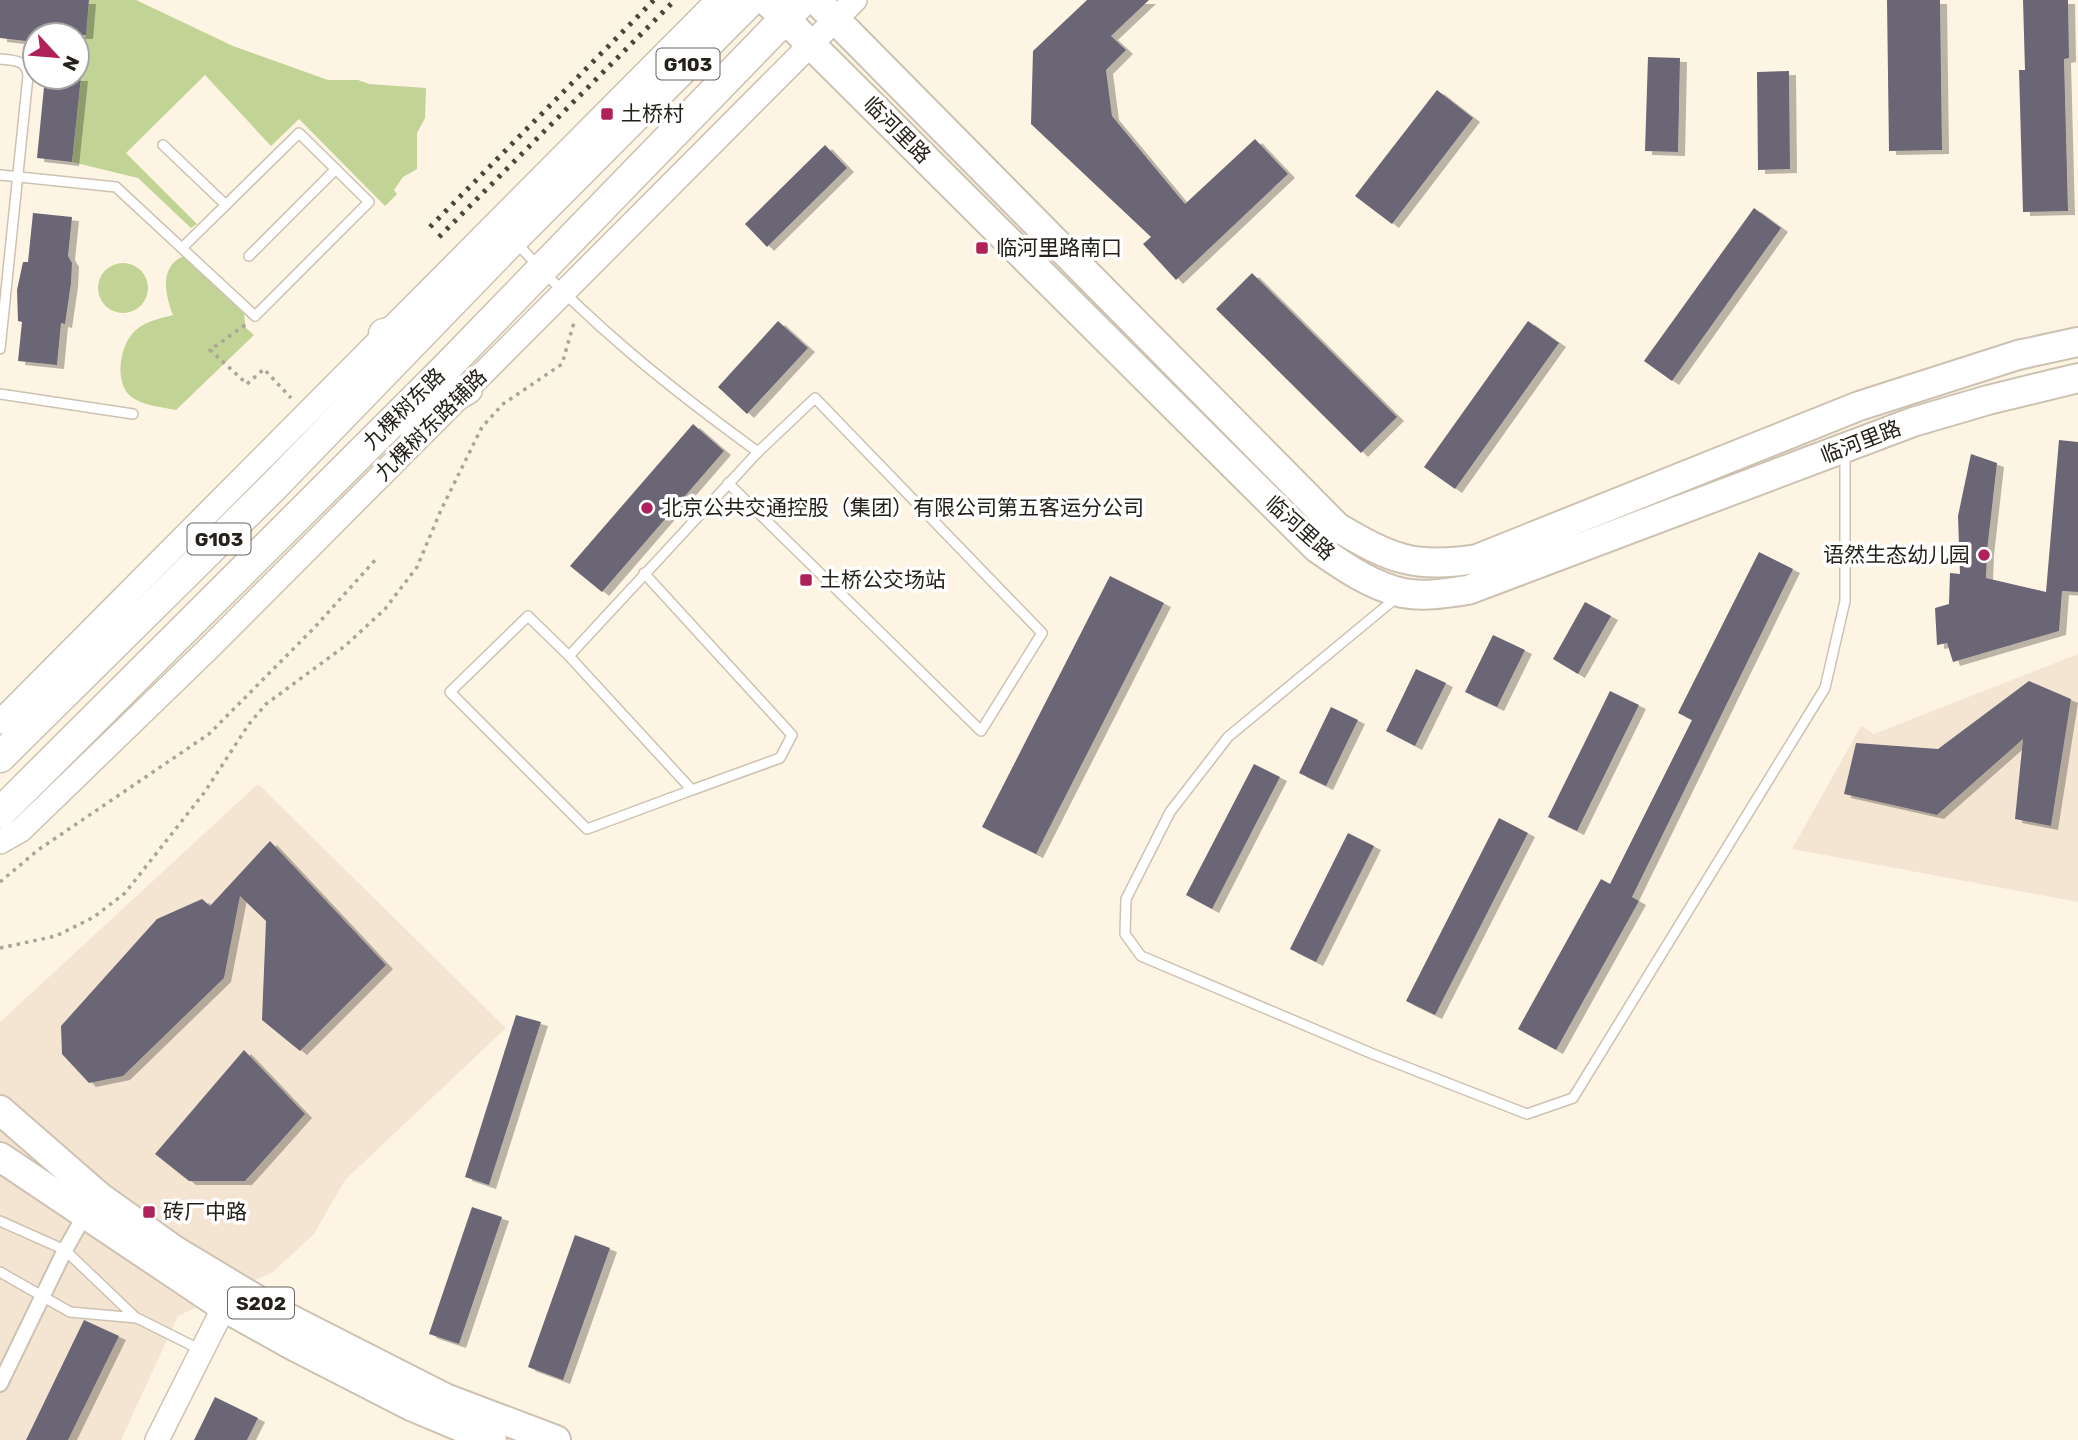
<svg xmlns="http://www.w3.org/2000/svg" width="2078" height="1440" font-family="Rubik,'Noto Sans SC',sans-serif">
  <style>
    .commercial { fill: #f4e5d2 }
    .green { fill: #c1d395 }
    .building { fill: #6b6675; filter: url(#shadow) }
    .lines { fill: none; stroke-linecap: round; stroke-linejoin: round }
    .service-casing { stroke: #cdc2b2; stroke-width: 12 }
    .pedestrian-casing { stroke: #cdc2b2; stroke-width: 18 }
    .tertiary-casing { stroke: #cdc2b2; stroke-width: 26 }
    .primary-casing { stroke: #cdc2b2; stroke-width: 32 }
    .trunk-casing { stroke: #cdc2b2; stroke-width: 33 }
    .path { stroke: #aca498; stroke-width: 3.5; stroke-dasharray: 3.5 5; stroke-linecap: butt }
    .service { stroke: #fff; stroke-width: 9 }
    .pedestrian { stroke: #fff; stroke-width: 14 }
    .tertiary { stroke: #fff; stroke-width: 23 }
    .primary { stroke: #fff; stroke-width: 28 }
    .trunk { stroke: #fff; stroke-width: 30 }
    .rail { stroke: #4a453d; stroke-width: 5; stroke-dasharray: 3.5 7; stroke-linecap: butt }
    .path-bridge { stroke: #aca498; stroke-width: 3.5; stroke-dasharray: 3.5 5; stroke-linecap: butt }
    .poi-dot { fill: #af2159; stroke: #fff; stroke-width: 2.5 }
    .labels { text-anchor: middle; stroke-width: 7; stroke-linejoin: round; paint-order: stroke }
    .shield { fill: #fff; stroke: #66645f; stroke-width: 2 }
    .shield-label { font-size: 19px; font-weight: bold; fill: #25211b }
    .poi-label { font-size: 21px; fill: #25211b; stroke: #fff; text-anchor: start }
    .street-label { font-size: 21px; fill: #25211b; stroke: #fff }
  </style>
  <defs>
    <filter id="shadow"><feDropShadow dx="7" dy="4" stdDeviation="0" flood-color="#0004"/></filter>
  </defs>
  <rect width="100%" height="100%" fill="#fef4e3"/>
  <g class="commercial">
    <path d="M2078 654V902L1792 849 1861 726 1874 734Z"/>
    <path d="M258 784 506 1028 345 1180 314 1234 273 1272 178 1316 121 1440H0V1022Z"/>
  </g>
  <g class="green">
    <path d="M89 0H136L233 46 328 80H358L369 84 426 88 425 118 417 133V169L403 177 394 190 397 194 385 206 299 119 271 146 205 75 126 153 197 224 191 228 138 178 72 162Z"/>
    <path d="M184 256 243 309 246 328 254 335 176 410C162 407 145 406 133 398 113 385 119 343 137 329 147 321 161 318 173 315 165 294 159 266 184 256Z"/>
    <circle cx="123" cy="288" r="25"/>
  </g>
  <g class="building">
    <path d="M0 0H89L86 35H35V42L0 38Z"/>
    <path d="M1087 0H1149L1111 36 1126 50 1106 70 1112 116 1185 204 1255 139 1288 174 1176 280 1143 244 1151 237 1031 124 1033 51Z"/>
    <path d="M1887 0H1940L1942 150 1889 151Z"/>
    <path d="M2023 0H2068L2069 58 2064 59 2068 211 2023 212 2019 70H2025Z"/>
    <path d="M1648 57 1680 58 1678 152 1645 151Z"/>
    <path d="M1789 71 1790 169 1758 170 1757 72Z"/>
    <path d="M45 77H81L72 162 37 158Z"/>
    <path d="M1437 90 1473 118 1392 224 1355 196Z"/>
    <path d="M825 145 847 168 767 247 745 224Z"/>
    <path d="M1754 208 1781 228 1672 381 1644 361Z"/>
    <path d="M33 213 72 217 68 256 72 263 71 283 65 324 61 323 57 365 18 361 22 322 18 321 17 290 23 262H28Z"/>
    <path d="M1252 273 1397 417 1361 453 1216 309Z"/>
    <path d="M778 321 808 348 747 414 718 387Z"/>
    <path d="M1528 321 1559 343 1455 489 1424 467Z"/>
    <path d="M693 424 724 451 602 592 570 566Z"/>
    <path d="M2059 440 2078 442V592L2062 591 2059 631 1953 662 1947 643 1937 645 1935 608 1949 604 1950 573 1960 574 1958 516 1971 454 1997 463 1987 551 1986 578 2046 592Z"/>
    <path d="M1759 552 1793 569 1632 897 1639 901 1556 1050 1518 1029 1601 879 1610 884 1692 720 1678 713Z"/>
    <path d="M1110 576 1164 603 1036 854 982 827Z"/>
    <path d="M1585 602 1611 616 1578 674 1553 659Z"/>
    <path d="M1493 635 1525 650 1497 707 1465 692Z"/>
    <path d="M1416 669 1446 683 1415 746 1386 731Z"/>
    <path d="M2029 681 2071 699 2051 826 2015 819 2023 739 1937 815 1844 794 1856 743 1938 749Z"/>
    <path d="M1610 691 1639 705 1577 831 1548 817Z"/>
    <path d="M1331 707 1358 720 1326 786 1299 773Z"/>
    <path d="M1254 764 1280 777 1212 909 1186 895Z"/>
    <path d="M1499 818 1528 833 1435 1015 1406 1001Z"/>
    <path d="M1348 833 1374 846 1316 962 1290 949Z"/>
    <path d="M270 841 386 965 300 1051 262 1020 266 921 240 896 224 978 123 1076 89 1083 62 1054 61 1026 157 919 202 899 210 906Z"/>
    <path d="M516 1015 541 1022 489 1185 465 1177Z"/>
    <path d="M244 1050 305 1114 245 1181H189L155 1154Z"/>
    <path d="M472 1207 502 1217 459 1344 429 1334Z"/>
    <path d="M575 1235 610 1248 563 1380 528 1367Z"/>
    <path d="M84 1320 119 1336 68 1440H26Z"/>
    <path d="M215 1397 258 1418 247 1440H194Z"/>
  </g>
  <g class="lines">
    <g class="service-casing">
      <g id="service">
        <path d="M0 59C13 60 27 60 28 76L0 349"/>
        <path d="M163 145 226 205"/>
        <path d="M0 175 116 187 255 316 369 202 299 133 182 248"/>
        <path d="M515 241C587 322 670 388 758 452L569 656 692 790 780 758 792 735 644 573"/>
        <path d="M249 256 336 169"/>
        <path d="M0 394 133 414"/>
        <path d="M728 483 981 731 1042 633 815 398 758 452"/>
        <path d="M1396 598 1228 737 1170 812 1126 899 1125 934 1141 956 1373 1054 1527 1114 1573 1098 1825 688 1845 601V450"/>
        <path d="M569 656 528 616 450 692 587 829 692 790"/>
        <path d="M0 1221 65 1250 136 1318"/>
        <path d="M0 1272 70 1312 137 1318 201 1350"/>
      </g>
    </g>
    <g class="pedestrian-casing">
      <path id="pedestrian" d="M0 1384 65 1250 86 1213"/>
    </g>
    <g class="tertiary-casing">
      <g id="tertiary">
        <path d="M0 722 718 0"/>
        <path d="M0 842 21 830 209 648 855 0"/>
        <path d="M157 1440 224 1307"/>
      </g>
    </g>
    <g class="primary-casing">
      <g id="primary">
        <path d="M766 0 1317 548C1343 566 1371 586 1403 593 1425 597 1447 593 1468 590L1913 422 1988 400 2078 378"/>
        <path d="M816 0 1337 527C1391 559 1414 569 1477 559L1859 406 2018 355 2078 342"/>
        <path d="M0 1110 101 1198 174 1250 282 1315 445 1398 556 1440"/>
        <path d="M0 1157 224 1307 292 1345 411 1406 492 1440"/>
      </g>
    </g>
    <g class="trunk-casing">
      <g id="trunk">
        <path d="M384 334 432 320"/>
        <path d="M402 420 435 407 467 389"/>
        <path d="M0 757 272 488 513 239 751 0"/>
        <path d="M0 813 449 365 803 0"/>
      </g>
    </g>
    <g class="path">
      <path d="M245 325 210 350 247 384"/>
      <path d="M0 882 38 850 209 734 315 627 377 558"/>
      <path d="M0 948 56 936 94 917 125 893 204 793 249 724 266 704 345 646 385 609 417 567 441 510 482 427 503 404 562 364 575 319"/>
    </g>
    <use href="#service" class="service"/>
    <use href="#pedestrian" class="pedestrian"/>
    <use href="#tertiary" class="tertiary"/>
    <use href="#primary" class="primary"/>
    <use href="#trunk" class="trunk"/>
    <g class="rail">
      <path d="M430 227 654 0"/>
      <path d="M439 237 675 0"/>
    </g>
    <path class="path-bridge" d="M247 384 264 369 291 398"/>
  </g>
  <g class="poi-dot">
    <rect x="600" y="107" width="14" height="14" rx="3.5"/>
    <rect x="975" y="241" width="14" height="14" rx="3.5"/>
    <circle cx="647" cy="508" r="7"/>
    <circle cx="1984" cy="555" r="7"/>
    <rect x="799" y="573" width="14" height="14" rx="3.5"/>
    <rect x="142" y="1205" width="14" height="14" rx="3.5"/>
  </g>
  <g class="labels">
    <g class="shield">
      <rect x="656.5" y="48.5" width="63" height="31" rx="5"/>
      <rect x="187.5" y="523.5" width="63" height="31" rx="5"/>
      <rect x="228" y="1287.5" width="66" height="31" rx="5"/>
    </g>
    <g class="shield-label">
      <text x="688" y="71">G103</text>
      <text x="219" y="546">G103</text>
      <text x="261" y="1310">S202</text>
    </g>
    <g class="poi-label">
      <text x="621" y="121">土桥村</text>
      <text x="996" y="255">临河里路南口</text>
      <text x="661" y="515">北京公共交通控股（集团）有限公司第五客运分公司</text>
      <text x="1970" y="562" text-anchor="end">语然生态幼儿园</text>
      <text x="820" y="587">土桥公交场站</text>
      <text x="163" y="1219">砖厂中路</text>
    </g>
    <g class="street-label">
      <text transform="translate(897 130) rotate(45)" y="7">临河里路</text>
      <text transform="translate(404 409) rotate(-45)" y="7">九棵树东路</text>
      <text transform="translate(431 425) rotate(-45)" y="7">九棵树东路辅路</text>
      <text transform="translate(1861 442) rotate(-21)" y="7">临河里路</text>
      <text transform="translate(1300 528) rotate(42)" y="7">临河里路</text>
    </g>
  </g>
  <g transform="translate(56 56) rotate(116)"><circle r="33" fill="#ffffff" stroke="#a8a6a4" stroke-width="2"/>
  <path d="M0-5L12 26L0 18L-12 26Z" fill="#af2159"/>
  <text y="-10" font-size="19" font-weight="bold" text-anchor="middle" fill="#25211b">N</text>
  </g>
</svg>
